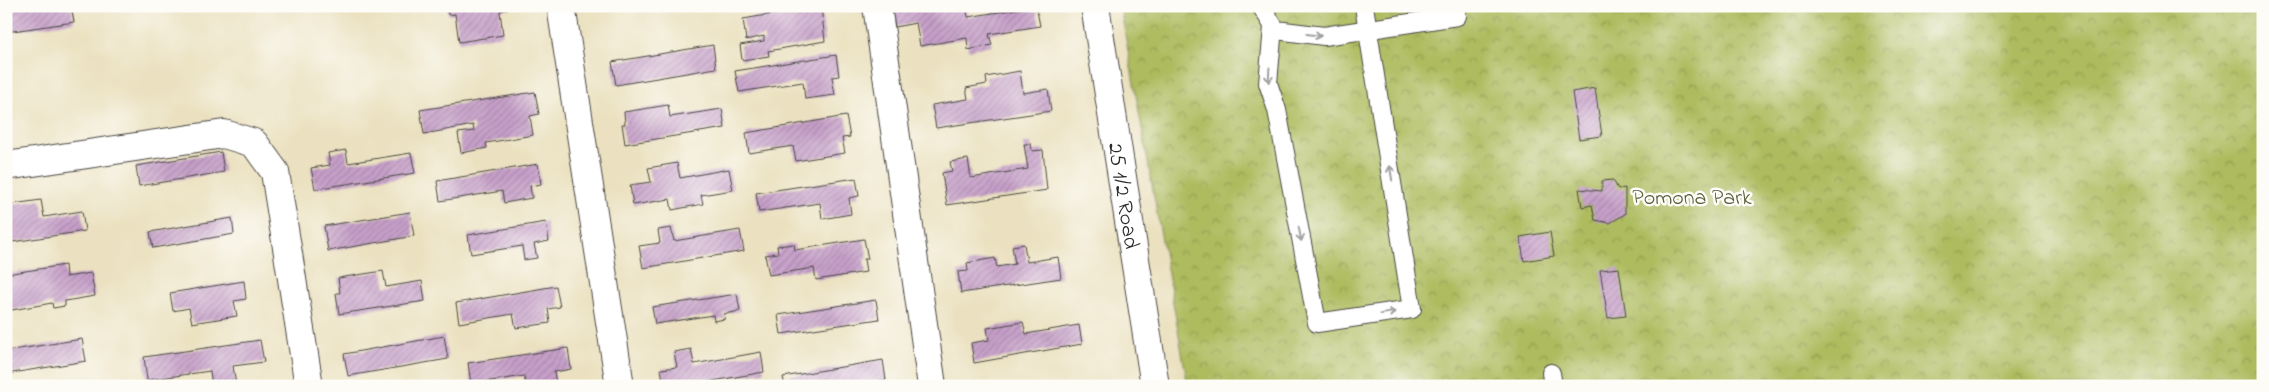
<svg xmlns="http://www.w3.org/2000/svg" width="2269" height="392" font-family="'Indie Flower',sans-serif">
  <style>
    .park { fill: url(#park-crowns); stroke: #6c7444 }
    .building { fill: url(#building-hatch) }
    .lines { fill: none; stroke-linecap: round; stroke-linejoin: round }
    .service-casing { stroke: #484641; stroke-width: 20 }
    .minor-casing { stroke: #484641; stroke-width: 30 }
    .tertiary-casing { stroke: #484641; stroke-width: 30 }
    .service { stroke: #fff; stroke-width: 18 }
    .minor { stroke: #fff; stroke-width: 28 }
    .tertiary { stroke: #fff; stroke-width: 28 }
    .oneway { stroke: #a0a0a0 }
    .labels { text-anchor: middle; stroke-width: 5; stroke-linejoin: round; paint-order: stroke }
    .street-label { font-size: 22px; fill: #2b2b2b; stroke: #fdfcf7 }
    .park-label { font-size: 22px; fill: #595e3d; stroke: #fdfcf7 }
  </style>
  <defs>
    <pattern id="park-crowns" width="20" height="18" patternUnits="userSpaceOnUse" patternTransform="scale(1.25)"><rect width="20" height="18" fill="#aebc5e"/><path d="M2 6a3 3 0 1 1 6 0M12 15a3 3 0 1 1 6 0" fill="none" stroke="#8e994e"/></pattern>
    <pattern id="building-hatch" width="6" height="6" patternUnits="userSpaceOnUse" patternTransform="scale(1.25)"><rect width="6" height="6" fill="#c7a0ca"/><path d="M-1 1l2-2M0 6l6-6M5 7l2-2" fill="none" stroke="#a283a4"/></pattern>
  </defs>
  <rect width="100%" height="100%" fill="#fdfcf7"/>
  <filter id="ink" filterUnits="userSpaceOnUse"><feTurbulence type="fractalNoise" baseFrequency=".02" numOctaves="2"/><feDisplacementMap in="SourceGraphic" scale="10" xChannelSelector="R" yChannelSelector="G"/><feConvolveMatrix kernelMatrix="1 2 1 2 8 2 1 2 1" color-interpolation-filters="sRGB"/></filter>
  <filter id="wash" filterUnits="userSpaceOnUse"><feTurbulence type="fractalNoise" baseFrequency=".0096" numOctaves="4" result="noise"/><feDisplacementMap in="SourceGraphic" scale="20" xChannelSelector="R" yChannelSelector="G"/><feGaussianBlur stdDeviation="1.12" result="paint"/><feColorMatrix in="noise" values="0 0 0 0 0 0 0 0 0 0 0 0 0 0 0 0 0 1.4 0 .05"/><feComposite in="paint" operator="in"/></filter>
  <g filter="url(#wash)">
    <rect width="100%" height="100%" fill="#ebe1c0"/>
    <path class="park" d="M1120 6H2263V386H1188Z"/>
    <g id="blocks">
      <g class="building">
        <path d="M6 6H71L74 22 6 32Z"/>
        <path d="M447 6H507V9L500 11 503 35 459 42 455 14 448 15Z"/>
        <path d="M821 6 825 41 768 51 769 56 742 60 740 45 764 41V36L746 40 743 19Z"/>
        <path d="M898 6H966L968 17 1036 6 1040 26 989 34 992 45 968 50 967 38 920 46 916 23 895 27 892 11 899 10Z"/>
        <path d="M713 45 716 68 616 85 612 62Z"/>
        <path d="M836 55 839 76 832 77 835 95 805 99 803 82 739 92 735 71Z"/>
        <path d="M1020 71 1023 93 1048 89 1051 111 936 128 932 105 968 99 966 88 987 84 986 77Z"/>
        <path d="M1595 88 1602 136 1579 139 1572 92Z"/>
        <path d="M535 92 539 114 530 116 533 135 486 143 487 148 461 153 458 133 474 131 473 125 424 134 420 110Z"/>
        <path d="M668 105 670 117 722 109 725 128 625 144 622 124H625L624 112Z"/>
        <path d="M846 116 850 137 842 138 845 153 796 161 793 146 749 153 746 133Z"/>
        <path d="M1024 144H1031L1032 151 1043 150 1047 190 947 205 942 173 952 171 950 162 968 159 971 178 1028 169Z"/>
        <path d="M346 150 348 163 411 153 415 173 315 189 311 168 330 165 328 153Z"/>
        <path d="M221 152 224 172 139 186 136 166Z"/>
        <path d="M677 163 680 178 729 169 733 190 701 195 703 204 672 210 670 199 633 205 630 185 651 182 648 168Z"/>
        <path d="M538 164 541 184 530 186 532 198 504 203 502 191 440 201 437 181Z"/>
        <path d="M856 178 859 196 849 198 851 214 822 219 820 203 759 212 756 193Z"/>
        <path d="M1613 180 1618 189 1625 188V214L1610 223 1595 220 1592 205 1582 207 1579 189 1602 191V181Z"/>
        <path d="M41 200 44 217 82 211 85 231 6 243V205Z"/>
        <path d="M410 212 414 236 328 251 324 226Z"/>
        <path d="M232 218 234 234 153 248 150 232Z"/>
        <path d="M546 222 549 241 534 244 537 258 524 260 522 246 471 254 468 235Z"/>
        <path d="M671 228 674 241 740 230 744 251 643 268 639 246 660 243 658 230Z"/>
        <path d="M1550 232 1554 256 1524 261 1520 237Z"/>
        <path d="M864 239 868 259H864L866 272 816 280 814 268 769 275 765 255 778 253 777 246 794 244 795 250Z"/>
        <path d="M1024 244 1027 262 1058 257 1061 278 961 293 958 272 968 271 967 263 995 258 997 267 1015 264 1012 246Z"/>
        <path d="M65 265 66 277 91 273 95 296 65 301V306L53 308 52 303 6 311V274Z"/>
        <path d="M1619 268 1626 316 1608 318 1600 270Z"/>
        <path d="M383 271 386 287 422 281 425 301 339 314 336 293H340L338 278Z"/>
        <path d="M244 281 246 299 234 301 237 316 192 323 189 308 173 311 170 293Z"/>
        <path d="M556 286 560 307 548 309 550 323 516 328 513 314 459 323 456 303Z"/>
        <path d="M737 294 740 311 724 314 725 319 714 321 713 315 655 324 652 307Z"/>
        <path d="M876 300 879 319 781 334 778 315Z"/>
        <path d="M1023 322 1026 334 1079 325 1082 344 974 363 971 343 989 340 987 328Z"/>
        <path d="M444 336 448 359 348 376 344 354Z"/>
        <path d="M82 339 86 361 6 374V351Z"/>
        <path d="M260 340 264 362 233 366 236 385 212 386 210 371 147 380 144 357Z"/>
        <path d="M568 348 571 369 554 372 556 383 526 386 524 376 471 384 468 363Z"/>
        <path d="M691 349 694 364 761 352 764 372 685 386H664L661 369 677 367 674 352Z"/>
        <path d="M883 360 886 380 850 386H785L783 377Z"/>
      </g>
    </g>
  </g>
  <g filter="url(#ink)">
    <use href="#blocks" fill-opacity="0" stroke="#484641" stroke-width="1"/>
    <g class="lines">
      <g class="service-casing">
        <g id="service">
          <path d="M1261 6 1276 30 1324 36 1457 16 1455 6"/>
          <path d="M1273 27 1268 83 1277 110 1317 323 1412 309 1364 6"/>
          <path d="M1551 373 1553 386"/>
        </g>
      </g>
      <g class="minor-casing">
        <g id="minor">
          <path d="M561 6 620 386"/>
          <path d="M877 6 932 386"/>
          <path d="M6 166 224 134 254 143 275 172 309 386"/>
        </g>
      </g>
      <g class="tertiary-casing">
        <g id="tertiary">
          <path id="s1" d="M1095 6 1155 386"/>
        </g>
      </g>
      <use href="#service" class="service"/>
      <use href="#minor" class="minor"/>
      <use href="#tertiary" class="tertiary"/>
    </g>
    <defs><path id="oneway-shaft" d="M-6 0H5M1.5-3L5.5 0L1.5 3" fill="none" stroke-width="1.6" stroke-linecap="round" stroke-linejoin="round" transform="scale(1.25)"/></defs>
    <g class="oneway">
      <use href="#oneway-shaft" transform="translate(1314 35) rotate(7)"/>
      <use href="#oneway-shaft" transform="translate(1269 75) rotate(93)"/>
      <use href="#oneway-shaft" transform="translate(1391 173) rotate(-99)"/>
      <use href="#oneway-shaft" transform="translate(1300 234) rotate(79)"/>
      <use href="#oneway-shaft" transform="translate(1388 313) rotate(-8)"/>
    </g>
  </g>
  <g class="labels">
    <g class="street-label">
      <text dy="8" stroke="none"><textPath href="#s1" startOffset="192">25 1/2 Road</textPath></text>
    </g>
    <g class="park-label">
      <text x="1692" y="204">Pomona Park</text>
    </g>
  </g>
  <rect width="2269" height="392" fill="none" stroke="#fdfcf7" stroke-width="25"/>
</svg>
